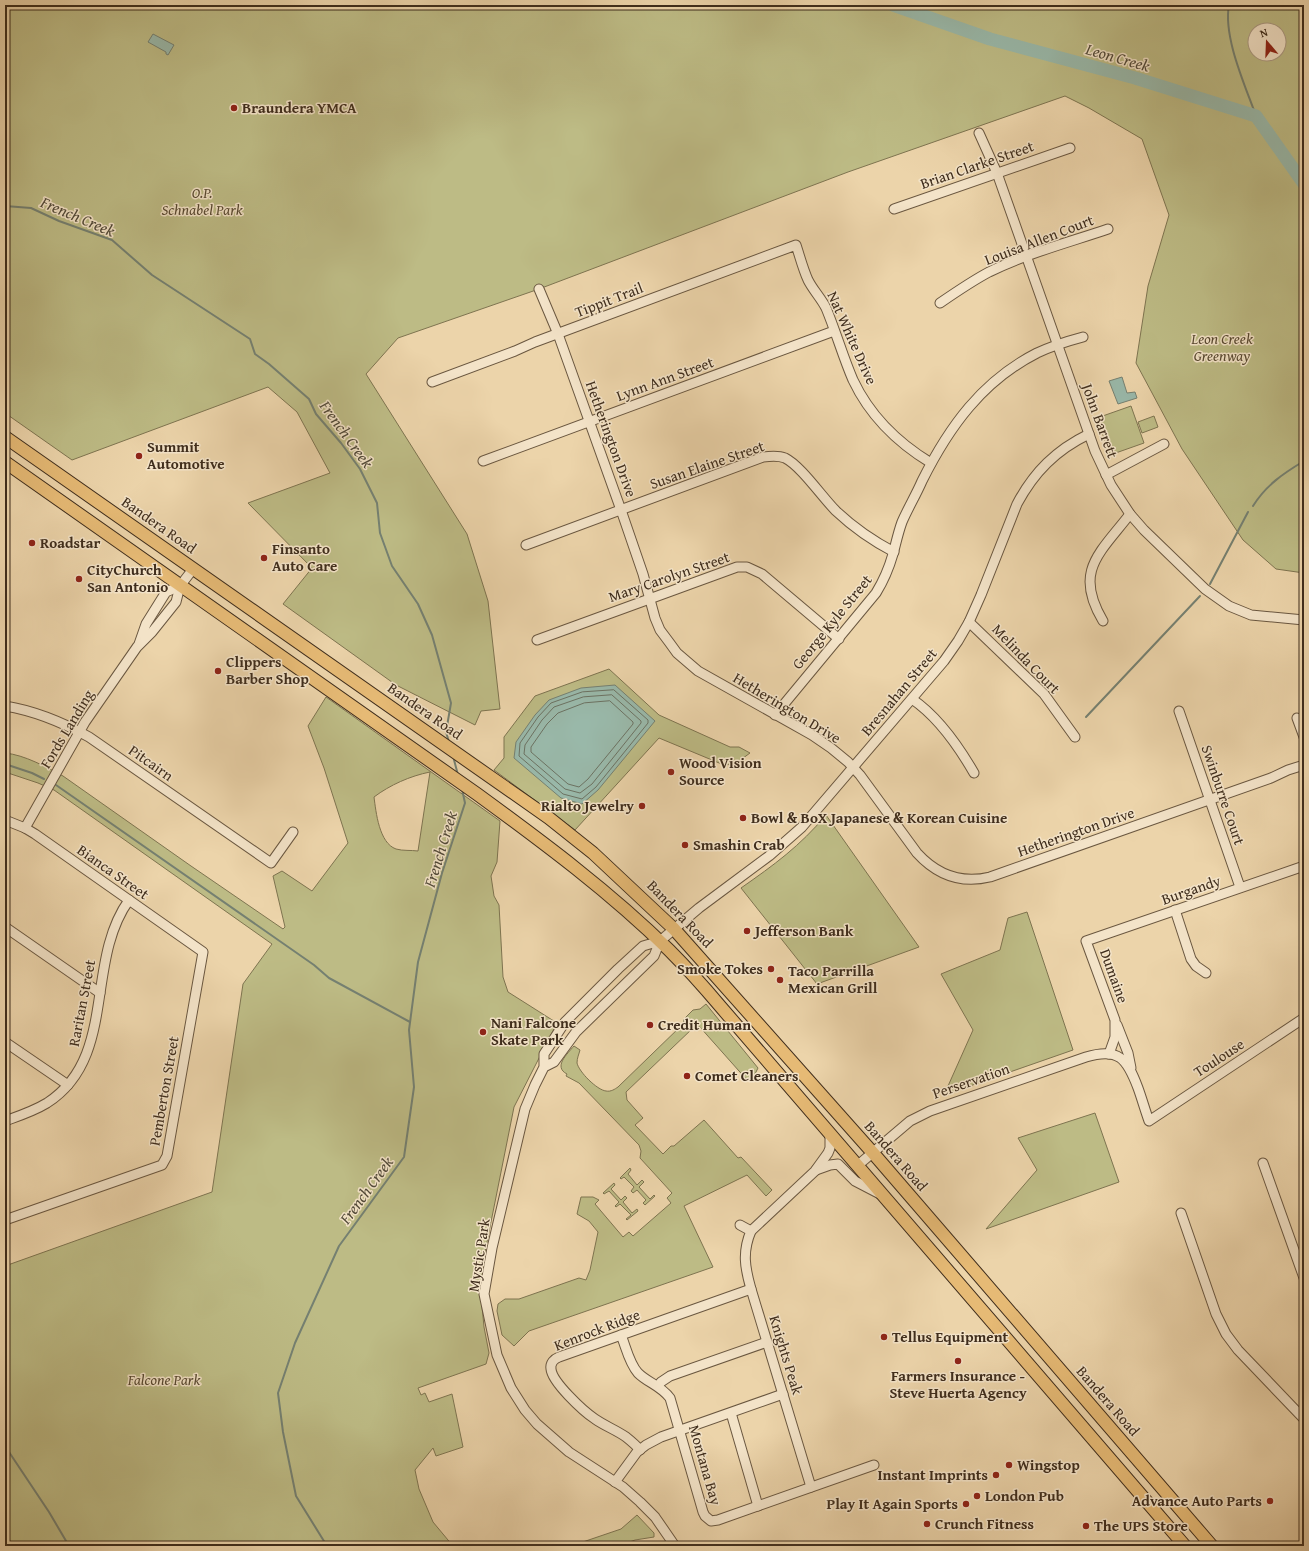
<svg xmlns="http://www.w3.org/2000/svg" width="1309" height="1551" font-family="'Gentium Book Plus',serif">
  <style>
    .green { fill: #bdbb85; stroke: #7e7450; fill-rule: evenodd }
    .water { fill: #99b8a9; stroke: #758071 }
    .lines { fill: none; stroke-linecap: round; stroke-linejoin: round }
    .shore { stroke: #6c7262; stroke-width: 1 }
    .stream { stroke: #758071; stroke-width: 2 }
    .river { stroke: #99b8a9; stroke-width: 13 }
    .minor-casing { stroke: #6a5740; stroke-width: 11 }
    .major-casing { stroke: #3f2d1c; stroke-width: 14 }
    .minor { stroke: #f3e3c8; stroke-width: 9 }
    .major { stroke: #e6ba75; stroke-width: 12 }
    .poi-dot { fill: #8f2418; stroke: #f3e3c8; stroke-width: 1.5 }
    .labels { text-anchor: middle; stroke-width: 3; stroke-linejoin: round; paint-order: stroke }
    .poi-label { font-size: 15px; font-weight: bold; fill: #3f2d1c; stroke: #f3e3c8; text-anchor: start }
    .street-label { font-size: 15px; fill: #3f2d1c; stroke: #f3e3c8 }
    .park-label { font-size: 15px; font-style: italic; fill: #584931; stroke: #f3e3c8 }
    .water-label { font-size: 16px; font-style: italic; fill: #514938; stroke: #f3e3c8 }
  </style>
  <rect width="100%" height="100%" fill="#ecd4aa"/>
  <filter id="stains"><feTurbulence type="fractalNoise" baseFrequency=".005" numOctaves="4"/><feColorMatrix values="0 0 0 0 .2 0 0 0 0 .09 0 0 0 0 .02 0 0 0 .5 -.17"/></filter>
  <radialGradient id="worn" r=".72"><stop offset=".6" stop-color="#630" stop-opacity="0"/><stop offset="1" stop-color="#630" stop-opacity=".3"/></radialGradient>
  <g class="green">
    <path d="M5 5H1304V573L1276 569 1243 540 1182 449 1136 363 1148 286 1169 215 1142 139 1089 108 1065 96 848 172 539 289 398 338 366 374 467 534 488 601 500 709 481 711 475 725 396 685 283 604 312 568 248 503 330 473 297 412 268 387 72 460 5 413ZM1255 30H1279V54H1255Z"/>
    <path d="M1131 406 1144 443 1110 455 1097 418Z"/>
    <path d="M1154 416 1158 427 1142 433 1138 422Z"/>
    <path d="M609 669 659 715 730 747H739L750 753 735 764 724 765 659 738 575 830 494 770 504 758V737L535 696Z"/>
    <path d="M326 697 500 821 497 862 491 876 494 896 499 905 503 977 508 992 557 1023 514 1107 484 1257 482 1276V1306L484 1327 489 1353 486 1364 418 1388 421 1395 425 1393 429 1402 452 1394 463 1447 436 1456 433 1448 415 1470 419 1489 433 1522 453 1546H13L5 1531V1266L212 1192 243 984 272 944 54 790 38 783 5 772V753C25 755 46 767 63 776L191 866 283 929 285 927 273 876 282 871 312 891 348 843 324 768 308 726ZM430 772 418 851C411 850 403 851 396 849 379 843 376 812 374 797 390 785 410 776 430 772Z"/>
    <path d="M826 815 919 947 817 984 741 888C774 865 800 846 826 815Z"/>
    <path d="M1027 912 1073 1050 944 1095 973 1030 941 974 1000 950 1008 918Z"/>
    <path d="M706 1004 758 1068 755 1074 747 1080 699 1026 693 1028 626 1092 627 1100 643 1118 635 1125 663 1154 671 1146H674L704 1120 738 1158 741 1157 772 1190 766 1196 747 1175 684 1206 713 1267 529 1331 514 1346 502 1335 497 1311 498 1304 505 1299H519L579 1278 586 1280 590 1270 598 1232 589 1221 577 1214 581 1197H593L599 1200 595 1204 623 1237 629 1232 633 1236 671 1203 667 1198 672 1193 640 1158 641 1151 639 1145 579 1083 566 1076 567 1074C553 1067 567 1054 574 1046L580 1050C579 1054 577 1058 577 1063 579 1072 597 1090 606 1091 611 1092 615 1089 618 1087L683 1024 684 1019 693 1010 700 1009Z"/>
    <path d="M1095 1113 1119 1182 986 1229 1037 1170 1018 1138Z"/>
    <path d="M630 1168 631 1170 628 1174 637 1185 642 1180 644 1182 639 1187 650 1199 654 1195 655 1196 645 1205 643 1203 646 1200 637 1190 633 1193 631 1191 634 1187 624 1177 621 1179 620 1178Z"/>
    <path d="M614 1183 615 1185 611 1189 621 1200 625 1196 627 1198 623 1202 632 1213 637 1209 638 1211 627 1220 626 1219 631 1215 620 1204 616 1207 615 1206 619 1202 609 1191 604 1194 603 1193Z"/>
    <path d="M637 1515 654 1533V1537L635 1540 619 1546H571L621 1529Z"/>
  </g>
  <g class="water">
    <path d="M153 34 174 45 168 55 166 54V52L148 42Z"/>
    <path d="M1122 377 1127 393 1135 392 1137 398 1118 404 1109 381Z"/>
    <path d="M615 685 655 721 598 790 582 804 561 798 514 758 516 742 535 715 549 700 581 688Z"/>
  </g>
  <g class="lines">
    <g class="shore">
      <path d="M614 690 648 720V723L596 787 582 799 563 794 519 756 520 743 538 717 551 703 582 692Z"/>
      <path d="M612 695 641 721V723L592 784 580 793 565 789 524 754 525 745 542 720 554 707 583 697Z"/>
      <path d="M610 701 633 722V724L588 779 579 787 568 784 531 752V747L547 724 558 713 584 703Z"/>
    </g>
    <g class="stream">
      <path d="M1229 5C1223 37 1245 85 1256 116"/>
      <path d="M5 206 31 208 59 221 112 240 152 275 250 339 255 354 269 364 309 399 316 414 341 443 360 469 377 503 380 533 392 566 418 604 432 635 451 703 446 732 449 742"/>
      <path d="M1253 506C1266 485 1284 473 1304 461"/>
      <path d="M1210 584 1248 512"/>
      <path d="M1086 717 1200 596"/>
      <path d="M453 756 458 775"/>
      <path d="M5 764 32 773 44 779"/>
      <path d="M56 785 314 965 329 978 410 1022"/>
      <path d="M5 1446 49 1512 69 1546"/>
      <path d="M327 1546 296 1496 283 1432 278 1393 295 1343 339 1246 404 1157 414 1087 409 1030 418 962 442 873 465 803 462 789"/>
    </g>
    <path class="river" d="M893 5 990 39 1135 78 1256 116 1304 184"/>
    <g class="minor-casing">
      <g id="minor">
        <path d="M979 133 997 173 1095 451 1111 485 1130 514 1144 530 1205 589 1229 606 1251 615 1304 620"/>
        <path d="M894 209 1070 148"/>
        <path d="M539 289 558 334 621 510 643 574 655 618 660 630 669 642 677 653 698 671 812 735 831 748 848 762 860 775 917 853C937 875 961 884 990 877L1271 778 1288 770 1304 765"/>
        <path d="M940 303C956 292 972 281 989 272 1025 254 1070 242 1108 229"/>
        <path d="M432 382 515 351 535 342 796 245C800 257 803 269 808 280 813 290 821 298 826 308 836 332 843 357 853 380 870 416 898 443 931 463"/>
        <path d="M483 461 834 331"/>
        <path d="M1106 475 1164 444"/>
        <path d="M526 545 763 457C770 456 778 455 785 458 801 466 822 497 836 511 853 527 873 541 894 552"/>
        <path d="M1103 621C1073 571 1100 553 1130 514"/>
        <path d="M969 622 1044 694 1075 737"/>
        <path d="M537 640 737 567H747L762 574 839 639"/>
        <path d="M139 644 146 624 166 592 180 586"/>
        <path d="M912 699C937 716 959 747 974 773"/>
        <path d="M5 706C36 711 62 722 89 737L271 863 293 832"/>
        <path d="M1179 711 1240 887"/>
        <path d="M775 715 876 593C884 580 889 568 893 554 896 543 898 533 902 522 908 508 916 495 922 481 949 427 982 381 1037 353 1052 346 1068 341 1083 337"/>
        <path d="M1297 718 1304 737"/>
        <path d="M5 820 25 828 35 834 203 952 167 1156 162 1165 5 1220"/>
        <path d="M25 828 85 722 137 647 152 632 176 602 180 586 193 569"/>
        <path d="M1175 910 1191 959 1196 966 1206 973"/>
        <path d="M5 927 100 993"/>
        <path d="M660 941 699 908 769 856 802 827 944 661 958 641 969 622 981 595 1017 504C1034 472 1056 450 1089 434"/>
        <path d="M1117 1025 1128 1053 1131 1068"/>
        <path d="M5 1042 68 1085"/>
        <path d="M1109 1054 1115 1037V1020L1086 941 1304 866"/>
        <path d="M544 1067 554 1062 576 1032 654 956 660 941 643 946 618 969 565 1022 544 1054V1067L535 1085 525 1109 492 1248 484 1294 497 1355 511 1388 525 1410 537 1424 569 1452 623 1487 640 1502 655 1517 675 1546"/>
        <path d="M5 1121C19 1116 34 1111 47 1103 118 1057 84 963 129 900"/>
        <path d="M1263 1163 1304 1278"/>
        <path d="M857 1166 910 1121 930 1111 1086 1057C1119 1047 1127 1059 1138 1088 1142 1099 1145 1110 1149 1121L1304 1018"/>
        <path d="M816 1170 830 1165 838 1164 855 1181 880 1194"/>
        <path d="M1181 1213 1216 1314 1226 1334 1238 1350 1304 1419"/>
        <path d="M740 1225 751 1231"/>
        <path d="M621 1335C626 1347 629 1363 638 1373 648 1383 660 1385 670 1398L703 1512 705 1516 711 1521 718 1520 874 1465"/>
        <path d="M658 1386 661 1382 670 1376 767 1342"/>
        <path d="M731 1413 758 1506"/>
        <path d="M640 1450C636 1445 631 1441 626 1437 616 1430 605 1426 595 1419 583 1411 552 1382 551 1369 550 1363 554 1359 559 1357L751 1289"/>
        <path d="M615 1482 637 1452 646 1445 661 1437 783 1394"/>
        <path d="M811 1487 751 1289C745 1268 742 1252 751 1231L815 1171 828 1153 830 1148V1135"/>
      </g>
    </g>
    <g class="major-casing">
      <g id="major">
        <path d="M5 437 549 818 593 853 674 929 873 1153 1212 1546"/>
        <path d="M5 462 477 794C544 843 610 892 669 950 687 968 704 987 720 1006L1185 1546"/>
      </g>
    </g>
    <use href="#minor" class="minor"/>
    <use href="#major" class="major"/>
  </g>
  <g class="poi-dot">
    <circle cx="234" cy="108" r="4"/>
    <circle cx="139" cy="456" r="4"/>
    <circle cx="32" cy="543" r="4"/>
    <circle cx="264" cy="558" r="4"/>
    <circle cx="79" cy="579" r="4"/>
    <circle cx="218" cy="671" r="4"/>
    <circle cx="671" cy="772" r="4"/>
    <circle cx="642" cy="806" r="4"/>
    <circle cx="743" cy="818" r="4"/>
    <circle cx="685" cy="845" r="4"/>
    <circle cx="747" cy="931" r="4"/>
    <circle cx="771" cy="969" r="4"/>
    <circle cx="780" cy="980" r="4"/>
    <circle cx="650" cy="1025" r="4"/>
    <circle cx="483" cy="1032" r="4"/>
    <circle cx="687" cy="1076" r="4"/>
    <circle cx="884" cy="1337" r="4"/>
    <circle cx="958" cy="1361" r="4"/>
    <circle cx="1009" cy="1465" r="4"/>
    <circle cx="996" cy="1475" r="4"/>
    <circle cx="977" cy="1496" r="4"/>
    <circle cx="1270" cy="1501" r="4"/>
    <circle cx="966" cy="1504" r="4"/>
    <circle cx="927" cy="1524" r="4"/>
    <circle cx="1086" cy="1526" r="4"/>
  </g>
  <g class="labels">
    <g class="poi-label">
      <text x="242" y="113">Braundera YMCA</text>
      <text x="147" y="452">Summit<tspan x="147" dy="17">Automotive</tspan></text>
      <text x="40" y="548">Roadstar</text>
      <text x="272" y="554">Finsanto<tspan x="272" dy="17">Auto Care</tspan></text>
      <text x="87" y="575">CityChurch<tspan x="87" dy="17">San Antonio</tspan></text>
      <text x="226" y="667">Clippers<tspan x="226" dy="17">Barber Shop</tspan></text>
      <text x="679" y="768">Wood Vision<tspan x="679" dy="17">Source</tspan></text>
      <text x="634" y="811" text-anchor="end">Rialto Jewelry</text>
      <text x="751" y="823">Bowl &amp; BoX Japanese &amp; Korean Cuisine</text>
      <text x="693" y="850">Smashin Crab</text>
      <text x="755" y="936">Jefferson Bank</text>
      <text x="763" y="974" text-anchor="end">Smoke Tokes</text>
      <text x="788" y="976">Taco Parrilla<tspan x="788" dy="17">Mexican Grill</tspan></text>
      <text x="491" y="1028">Nani Falcone<tspan x="491" dy="17">Skate Park</tspan></text>
      <text x="658" y="1030">Credit Human</text>
      <text x="695" y="1081">Comet Cleaners</text>
      <text x="892" y="1342">Tellus Equipment</text>
      <text x="958" y="1381" text-anchor="middle">Farmers Insurance -<tspan x="958" dy="17">Steve Huerta Agency</tspan></text>
      <text x="1017" y="1470">Wingstop</text>
      <text x="988" y="1480" text-anchor="end">Instant Imprints</text>
      <text x="985" y="1501">London Pub</text>
      <text x="1262" y="1506" text-anchor="end">Advance Auto Parts</text>
      <text x="958" y="1509" text-anchor="end">Play It Again Sports</text>
      <text x="935" y="1529">Crunch Fitness</text>
      <text x="1094" y="1531">The UPS Store</text>
    </g>
    <g class="street-label">
      <text transform="translate(977 165) rotate(-19)" y="5">Brian Clarke Street</text>
      <text transform="translate(1039 240) rotate(-21)" y="5">Louisa Allen Court</text>
      <text transform="translate(609 300) rotate(-21)" y="5">Tippit Trail</text>
      <text transform="translate(852 338) rotate(66)" y="5">Nat White Drive</text>
      <text transform="translate(665 379) rotate(-20)" y="5">Lynn Ann Street</text>
      <text transform="translate(1100 421) rotate(70)" y="5">John Barrett</text>
      <text transform="translate(611 439) rotate(70)" y="5">Hetherington Drive</text>
      <text transform="translate(707 465) rotate(-19)" y="5">Susan Elaine Street</text>
      <text transform="translate(159 525) rotate(35)" y="5">Bandera Road</text>
      <text transform="translate(669 577) rotate(-19)" y="5">Mary Carolyn Street</text>
      <text transform="translate(832 622) rotate(-51)" y="5">George Kyle Street</text>
      <text transform="translate(1026 659) rotate(46)" y="5">Melinda Court</text>
      <text transform="translate(899 692) rotate(-50)" y="5">Bresnahan Street</text>
      <text transform="translate(787 708) rotate(31)" y="5">Hetherington Drive</text>
      <text transform="translate(425 711) rotate(35)" y="5">Bandera Road</text>
      <text transform="translate(67 729) rotate(-59)" y="5">Fords Landing</text>
      <text transform="translate(151 763) rotate(35)" y="5">Pitcairn</text>
      <text transform="translate(1223 795) rotate(71)" y="5">Swinburre Court</text>
      <text transform="translate(1076 832) rotate(-19)" y="5">Hetherington Drive</text>
      <text transform="translate(113 872) rotate(35)" y="5">Bianca Street</text>
      <text transform="translate(1191 890) rotate(-19)" y="5">Burgandy</text>
      <text transform="translate(680 914) rotate(46)" y="5">Bandera Road</text>
      <text transform="translate(1114 976) rotate(70)" y="5">Dumaine</text>
      <text transform="translate(82 1003) rotate(-79)" y="5">Raritan Street</text>
      <text transform="translate(1219 1058) rotate(-33)" y="5">Toulouse</text>
      <text transform="translate(971 1081) rotate(-19)" y="5">Perservation</text>
      <text transform="translate(164 1091) rotate(-80)" y="5">Pemberton Street</text>
      <text transform="translate(896 1156) rotate(49)" y="5">Bandera Road</text>
      <text transform="translate(479 1255) rotate(-81)" y="5">Mystic Park</text>
      <text transform="translate(597 1330) rotate(-21)" y="5">Kenrock Ridge</text>
      <text transform="translate(786 1355) rotate(73)" y="5">Knights Peak</text>
      <text transform="translate(1108 1401) rotate(49)" y="5">Bandera Road</text>
      <text transform="translate(705 1465) rotate(74)" y="5">Montana Bay</text>
    </g>
    <g class="park-label">
      <text x="202" y="198">O.P.<tspan x="202" dy="17">Schnabel Park</tspan></text>
      <text x="1222" y="344">Leon Creek<tspan x="1222" dy="17">Greenway</tspan></text>
      <text x="164" y="1385">Falcone Park</text>
    </g>
    <g class="water-label">
      <text transform="translate(1118 57) rotate(16)" y="6">Leon Creek</text>
      <text transform="translate(78 216) rotate(23)" y="6">French Creek</text>
      <text transform="translate(347 434) rotate(54)" y="6">French Creek</text>
      <text transform="translate(440 849) rotate(-73)" y="6">French Creek</text>
      <text transform="translate(366 1190) rotate(-54)" y="6">French Creek</text>
    </g>
  </g>
  <rect width="1309" height="1551" fill="none" stroke="#ecd4aa" stroke-width="20"/>
  <rect x="6" y="6" width="1297" height="1539" fill="none" stroke="#3f2d1c" stroke-width="2"/>
  <rect x="10" y="10" width="1289" height="1531" fill="none" stroke="#3f2d1c"/>
  <g transform="translate(1267 42) rotate(341)"><circle r="19" fill="#f3e3c8" stroke="#ab9a83"/>
  <path d="M0-3L7 15L0 10L-7 15Z" fill="#8f2418"/>
  <text y="-6" font-size="11" font-weight="bold" text-anchor="middle" fill="#3f2d1c">N</text>
  </g>
  <rect width="100%" height="100%" filter="url(#stains)"/>
  <rect width="100%" height="100%" fill="url(#worn)"/>
</svg>
